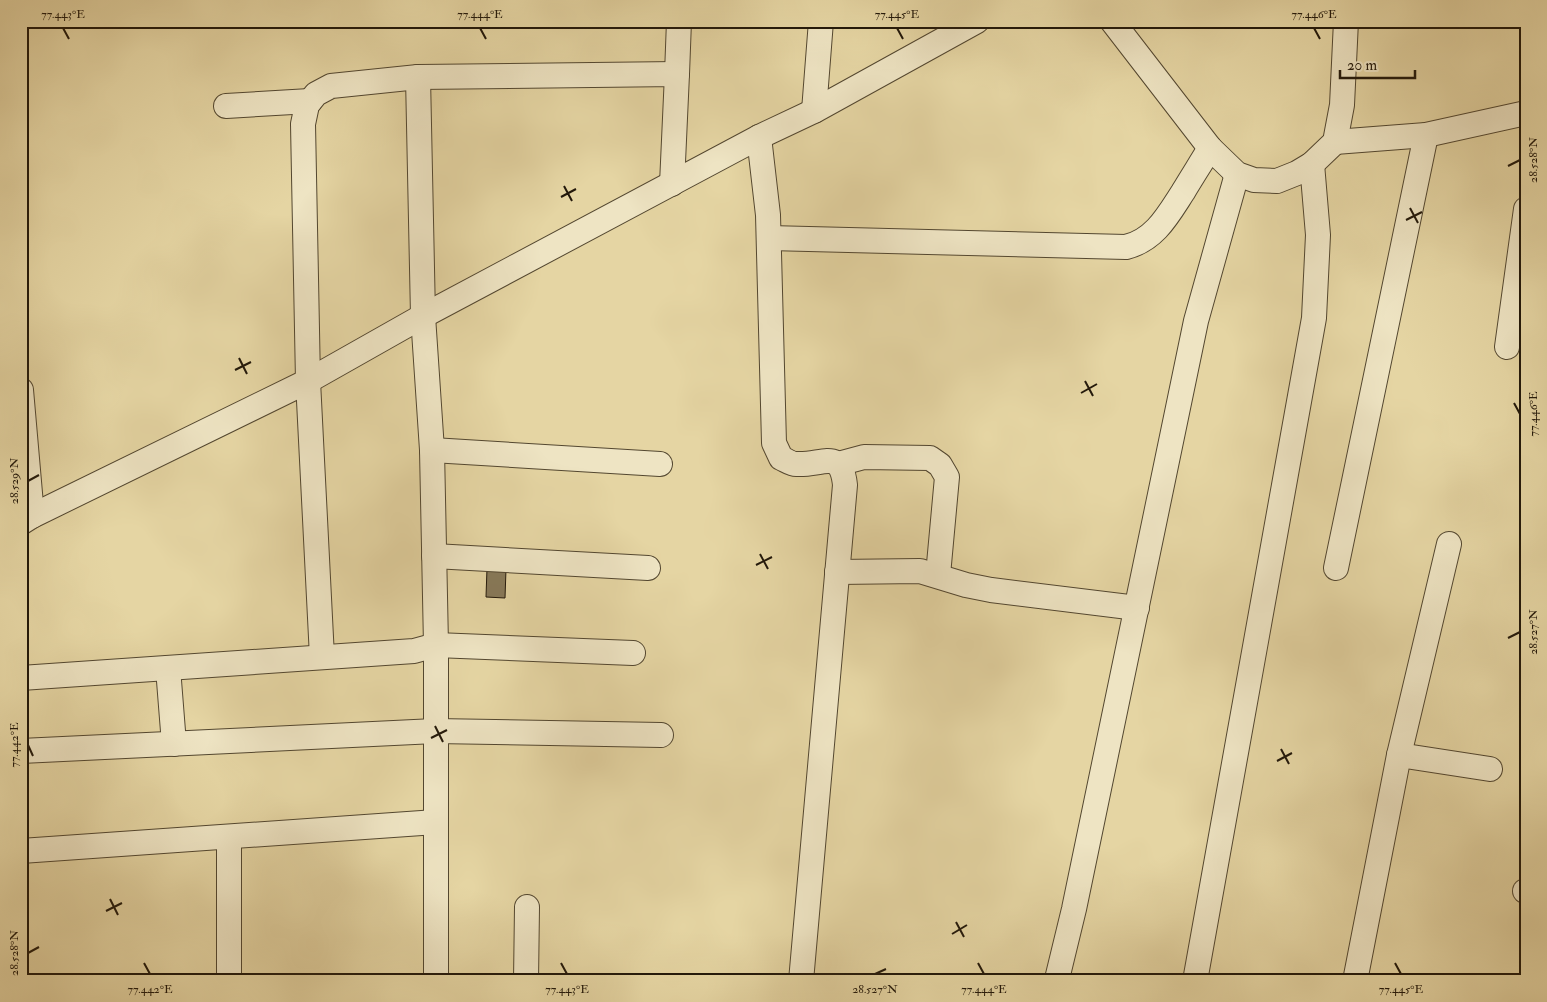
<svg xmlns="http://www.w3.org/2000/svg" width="1547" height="1002" font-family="'IM FELL Double Pica',serif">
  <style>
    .building { fill: #877a5a; stroke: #22180a }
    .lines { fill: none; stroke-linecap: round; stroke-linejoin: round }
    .street-casing { stroke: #534730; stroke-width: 26 }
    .street { stroke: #eee4c3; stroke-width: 24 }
    .ticks { fill: none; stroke: #22180a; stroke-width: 2 }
    .neatline { fill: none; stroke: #22180a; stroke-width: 2 }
    .ticks-label { font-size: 12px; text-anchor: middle; fill: #22180a }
  </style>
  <rect width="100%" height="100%" fill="#e5d5a3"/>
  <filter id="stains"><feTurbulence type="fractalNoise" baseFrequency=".004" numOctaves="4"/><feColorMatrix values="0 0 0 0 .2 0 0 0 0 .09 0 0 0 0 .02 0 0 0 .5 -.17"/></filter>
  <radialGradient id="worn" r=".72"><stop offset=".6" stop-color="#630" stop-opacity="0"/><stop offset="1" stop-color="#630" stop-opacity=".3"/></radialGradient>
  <path class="building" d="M487 568 506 569 505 598 486 597Z"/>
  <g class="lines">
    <g class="street-casing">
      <g id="street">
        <path d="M1112 21 1210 148 1237 174 1254 180 1277 181 1297 173 1312 164 1335 142 1342 105 1346 21"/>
        <path d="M677 74 679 21"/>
        <path d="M418 77 423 316 432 450 436 645V981"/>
        <path d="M226 106 310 101"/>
        <path d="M814 111 821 21"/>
        <path d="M759 137 768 215 774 443 781 458C786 460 791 464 796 464 822 466 841 447 845 485L801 981"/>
        <path d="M1335 142 1426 135 1526 113"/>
        <path d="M769 238 1126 247C1155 240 1168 215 1183 192 1192 177 1201 163 1210 148"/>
        <path d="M1507 347 1526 209"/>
        <path d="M21 390 32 516"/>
        <path d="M432 450 660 464"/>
        <path d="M838 464 864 457 930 458 940 465 947 477 938 575"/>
        <path d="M21 523 32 516 308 381 423 316 759 137 814 111 977 21"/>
        <path d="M434 556 648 568"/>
        <path d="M1336 568 1426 135"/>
        <path d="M837 572 920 571 966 585 991 590 1137 608"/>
        <path d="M322 657 308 381 303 124 307 105 316 94 331 86 418 77 677 74 672 184"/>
        <path d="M168 668 174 744"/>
        <path d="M21 678 414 651 436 645 633 653"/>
        <path d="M21 751 435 731 661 735"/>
        <path d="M1399 755 1490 769"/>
        <path d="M21 851 436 822"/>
        <path d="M1525 891H1526"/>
        <path d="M1057 979 1074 909 1196 321 1237 174"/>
        <path d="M229 981V837"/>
        <path d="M526 981 527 907"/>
        <path d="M1195 981 1314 318 1318 235 1312 164"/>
        <path d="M1355 981 1399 755 1449 544"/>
      </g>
    </g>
    <use href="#street" class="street"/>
  </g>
  <path class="ticks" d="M63 28 69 39M480 28 486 39M897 28 903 39M1314 28 1320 39M1508 166 1520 160M564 186 572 201M561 197 576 189M1410 208 1418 223M1406 220 1422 212M239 358 247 374M235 370 251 362M1085 381 1093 396M1081 393 1097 384M1514 403 1520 414M28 481 39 475M760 554 768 569M756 565 772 557M1508 638 1520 632M435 726 443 742M431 738 447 730M28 745 33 756M1281 749 1289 764M1277 761 1292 753M110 899 118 915M106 911 122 903M956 922 964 937M952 934 967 925M28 953 39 947M144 963 150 974M561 963 567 974M978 963 984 974M1395 963 1401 974M875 974 886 969"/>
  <rect width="1547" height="1002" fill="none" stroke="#e5d5a3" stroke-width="55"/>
  <path d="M1340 70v8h75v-8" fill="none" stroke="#22180a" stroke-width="2.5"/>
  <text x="1347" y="70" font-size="15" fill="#22180a" stroke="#eee4c3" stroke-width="4" paint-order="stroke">20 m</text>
  <rect x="28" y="28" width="1492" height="946" class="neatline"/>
  <g class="ticks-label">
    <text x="63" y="18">77.443°E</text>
    <text x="480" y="18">77.444°E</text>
    <text x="897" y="18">77.445°E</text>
    <text x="1314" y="18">77.446°E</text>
    <text transform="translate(1533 160) rotate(-90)" y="4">28.528°N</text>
    <text transform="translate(1533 414) rotate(-90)" y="4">77.446°E</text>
    <text transform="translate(14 481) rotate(-90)" y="4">28.529°N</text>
    <text transform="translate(1533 632) rotate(-90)" y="4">28.527°N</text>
    <text transform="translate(14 745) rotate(-90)" y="4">77.442°E</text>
    <text transform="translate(14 953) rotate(-90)" y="4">28.528°N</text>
    <text x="150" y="993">77.442°E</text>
    <text x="567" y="993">77.443°E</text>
    <text x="875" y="993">28.527°N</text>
    <text x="984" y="993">77.444°E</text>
    <text x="1401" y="993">77.445°E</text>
  </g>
  <rect width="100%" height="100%" filter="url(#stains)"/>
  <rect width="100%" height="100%" fill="url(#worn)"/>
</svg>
